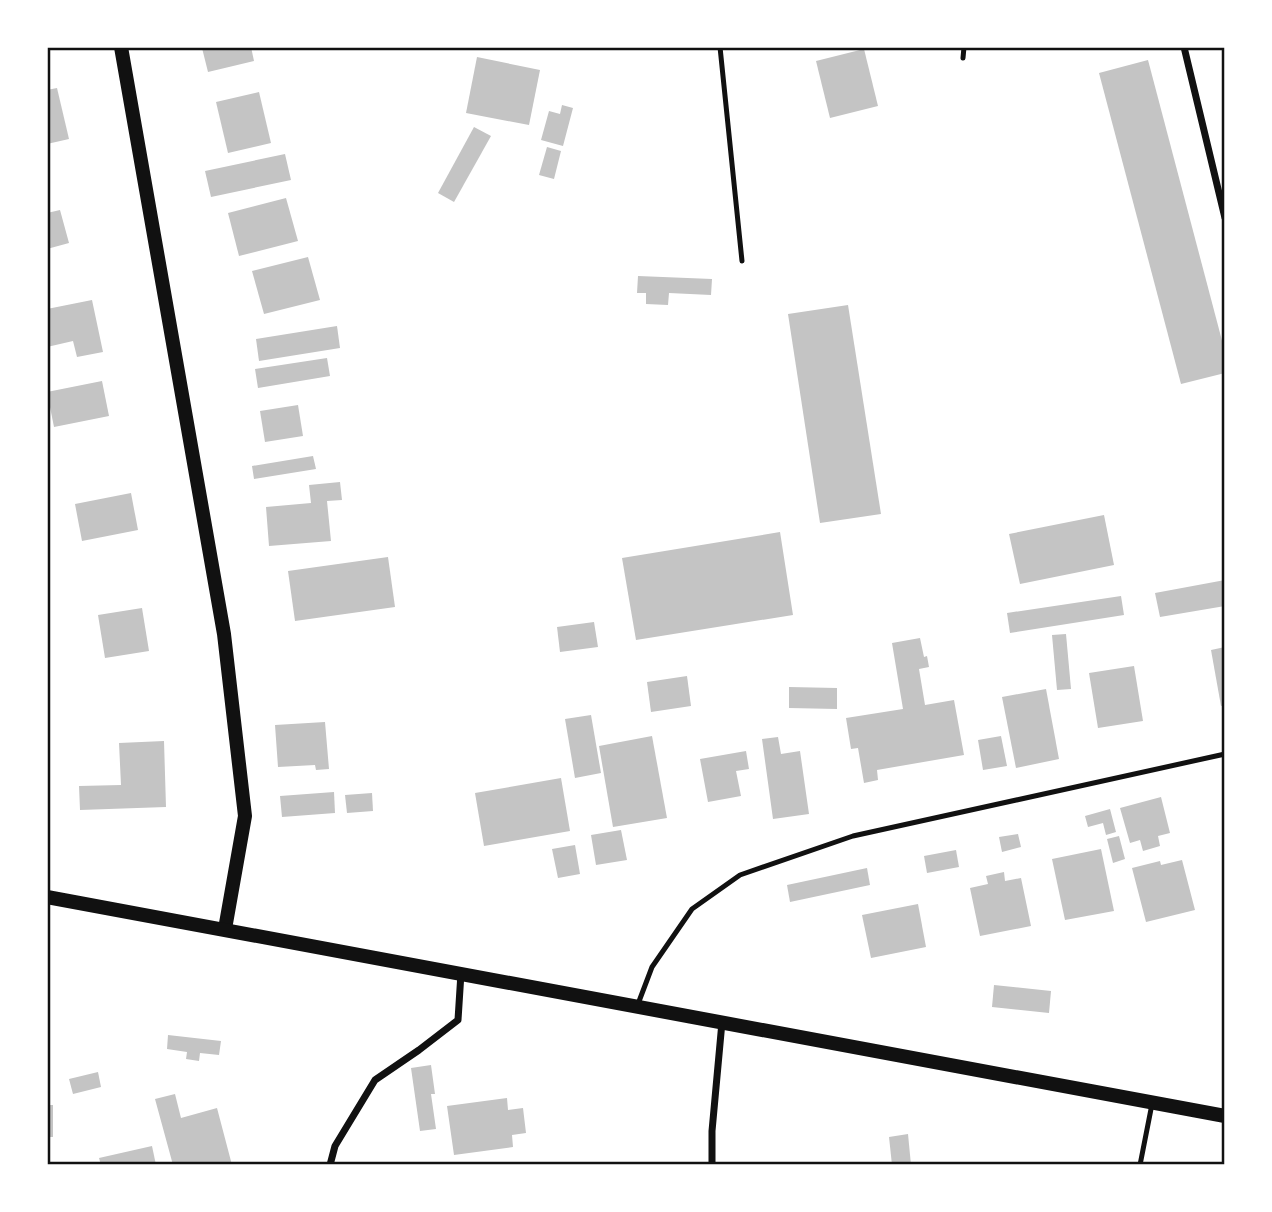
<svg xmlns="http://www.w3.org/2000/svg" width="1272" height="1212" font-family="Roboto,sans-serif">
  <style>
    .building { fill: #c4c4c4 }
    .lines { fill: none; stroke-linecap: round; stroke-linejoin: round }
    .service { stroke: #111; stroke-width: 5 }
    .minor { stroke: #111; stroke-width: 7 }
    .secondary { stroke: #111; stroke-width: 14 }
    .neatline { fill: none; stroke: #111; stroke-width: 2.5 }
  </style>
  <rect width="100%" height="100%" fill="#fff"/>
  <g class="building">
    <path d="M251 47 254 61 208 72 202 48Z"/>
    <path d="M864 49 878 106 830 118 816 61Z"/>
    <path d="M477 57 540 70 529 125 466 113Z"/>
    <path d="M1148 60 1225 352V373L1181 384 1099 73Z"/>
    <path d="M57 88 69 139 47 144V90Z"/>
    <path d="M259 92 271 143 228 153 216 102Z"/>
    <path d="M562 105 573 108 563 146 541 140 549 111 560 114Z"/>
    <path d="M474 127 491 136 454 202 438 193Z"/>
    <path d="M547 147 561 151 554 179 539 175Z"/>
    <path d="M285 154 291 180 211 197 205 171Z"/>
    <path d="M286 198 298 241 239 256 228 213Z"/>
    <path d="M60 210 69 243 47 249V213Z"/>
    <path d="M308 257 320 300 264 314 252 271Z"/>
    <path d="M638 276 712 279 711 295 669 293 668 305 646 304V293H637Z"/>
    <path d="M92 300 103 352 77 357 73 341 47 347V309Z"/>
    <path d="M848 305 881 514 820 523 788 314Z"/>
    <path d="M337 326 340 348 259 361 256 339Z"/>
    <path d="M327 358 330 376 258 388 255 369Z"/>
    <path d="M102 381 109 416 54 427 47 392Z"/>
    <path d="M298 405 303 436 265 442 260 411Z"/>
    <path d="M313 456 316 469 254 479 252 466Z"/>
    <path d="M340 482 342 500 327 501 331 541 269 546 266 507 311 503 309 485Z"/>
    <path d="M131 493 138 530 82 541 75 504Z"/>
    <path d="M1104 515 1114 565 1020 584 1009 534Z"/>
    <path d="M780 532 793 615 636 640 622 558Z"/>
    <path d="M388 557 395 607 295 621 288 571Z"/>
    <path d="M1225 580V606L1160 617 1155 593Z"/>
    <path d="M1121 596 1124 615 1010 633 1007 613Z"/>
    <path d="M142 608 149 651 105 658 98 615Z"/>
    <path d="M594 622 598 647 560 652 557 627Z"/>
    <path d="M1066 634 1071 689 1057 690 1052 635Z"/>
    <path d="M920 638 924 657 927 656 929 667 919 669 925 705 954 700 964 755 877 770 878 780 864 783 858 748 851 749 846 718 903 709 892 643Z"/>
    <path d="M1225 647V705L1221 706 1211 650Z"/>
    <path d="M1134 666 1143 721 1098 728 1089 673Z"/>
    <path d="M687 676 691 706 651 712 647 682Z"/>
    <path d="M789 687 837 688V709L789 708Z"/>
    <path d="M1046 689 1059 759 1016 768 1002 697Z"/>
    <path d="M591 715 601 773 575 778 565 719Z"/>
    <path d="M325 722 329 769 316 770 315 765 278 767 275 725Z"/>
    <path d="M652 736 667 818 613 827 599 746Z"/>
    <path d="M1001 736 1007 766 983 770 978 740Z"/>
    <path d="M778 737 781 754 800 751 809 814 773 819 762 739Z"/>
    <path d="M164 741 166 807 80 810 79 786 121 785 119 743Z"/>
    <path d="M746 751 749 769 736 771 741 796 708 802 700 759Z"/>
    <path d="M561 778 570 831 484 846 475 793Z"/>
    <path d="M334 792 335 813 282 817 280 796Z"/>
    <path d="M372 793 373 811 347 813 345 795Z"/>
    <path d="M1161 797 1170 833 1158 836 1160 846 1143 851 1140 840 1130 843 1120 808Z"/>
    <path d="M1110 809 1116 832 1106 835 1103 823 1088 827 1085 816Z"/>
    <path d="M621 830 627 860 596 865 591 835Z"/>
    <path d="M1018 834 1021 847 1002 852 999 837Z"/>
    <path d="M1119 836 1125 859 1113 863 1107 839Z"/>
    <path d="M575 845 580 874 558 878 552 849Z"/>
    <path d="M1101 849 1114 911 1065 920 1052 859Z"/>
    <path d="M956 850 959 867 927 873 924 856Z"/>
    <path d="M1182 860 1195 910 1146 922 1132 868 1160 861 1161 865Z"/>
    <path d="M867 868 870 885 790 902 787 885Z"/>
    <path d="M1004 872 1005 881 1021 878 1031 926 980 936 970 888 988 884 986 876Z"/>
    <path d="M918 904 926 947 871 958 862 915Z"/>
    <path d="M994 985 1051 991 1049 1013 992 1007Z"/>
    <path d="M168 1035 221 1041 219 1055 200 1053 199 1061 186 1059 187 1052 167 1049Z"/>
    <path d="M431 1065 435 1094H431L436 1129 420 1131 411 1068Z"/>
    <path d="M98 1072 101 1087 73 1094 69 1079Z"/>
    <path d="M175 1094 181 1118 217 1108 232 1165H173L155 1099Z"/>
    <path d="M507 1098 508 1110 523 1108 526 1133 512 1135 513 1147 454 1155 447 1106Z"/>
    <rect x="47" y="1105" width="6" height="32"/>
    <path d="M908 1134 911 1165H892L889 1137Z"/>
    <path d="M152 1146 156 1165H101L99 1158Z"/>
  </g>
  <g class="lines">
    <g class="service">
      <path d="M720 47 742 261"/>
      <path d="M963 58 964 47"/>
      <path d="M638 1004 652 967 692 909 740 875 853 836 1225 754"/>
      <path d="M1140 1165 1152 1104"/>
    </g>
    <g class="minor">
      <path d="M1184 47 1225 218"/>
      <path d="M330 1165 335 1146 375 1080 419 1050 458 1020 461 973"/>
      <path d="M712 1165V1131L722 1022"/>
    </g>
    <g class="secondary">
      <path d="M121 47 224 634 245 816 225 929"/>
      <path d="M47 897 1225 1116"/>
    </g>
  </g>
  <rect width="1272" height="1212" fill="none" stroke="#ffffff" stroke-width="98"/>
  <rect x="49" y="49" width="1174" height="1114" class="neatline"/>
</svg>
